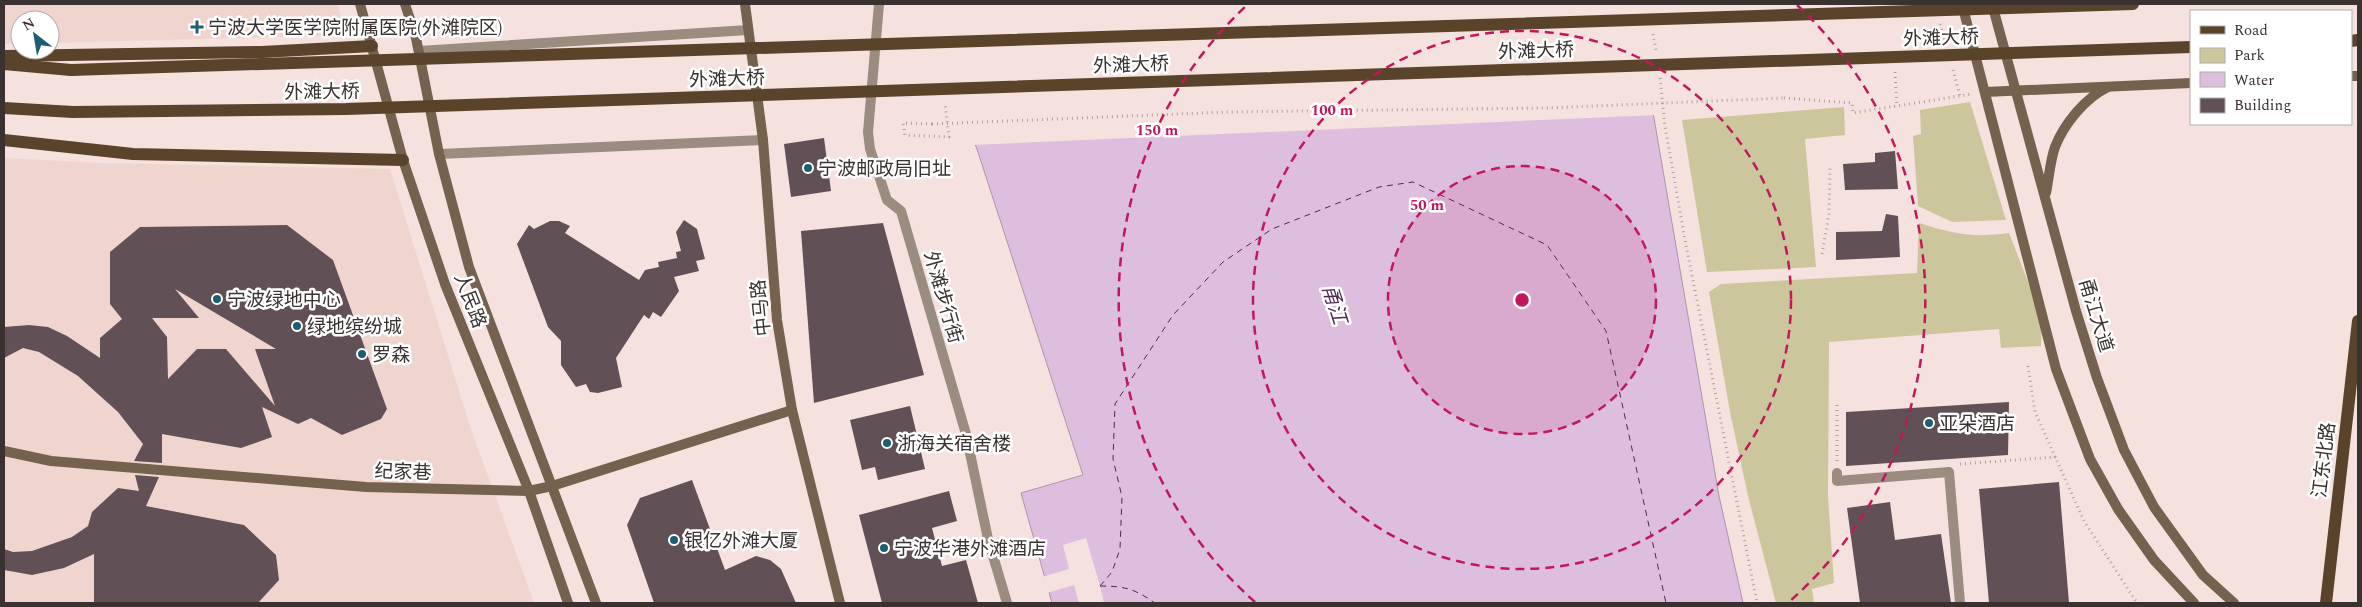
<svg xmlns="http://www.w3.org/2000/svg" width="2362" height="607" font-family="Spectral,'Noto Sans SC',serif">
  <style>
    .built { fill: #f0d5cf }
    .green { fill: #ccc69d }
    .water { fill: #ddbedf; stroke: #ac94aa }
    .pier { fill: #f5e2de }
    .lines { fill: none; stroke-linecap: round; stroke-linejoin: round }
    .ferry { stroke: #502853; stroke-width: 1; stroke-dasharray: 6 5; stroke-linecap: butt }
    .building { fill: #615156; fill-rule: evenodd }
    .path { stroke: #afa09d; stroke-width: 3; stroke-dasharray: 1 4; stroke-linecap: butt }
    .street { stroke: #9a8c7f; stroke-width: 10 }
    .secondary { stroke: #74614e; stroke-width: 10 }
    .primary { stroke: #5a432b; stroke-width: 12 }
    .path-bridge { stroke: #afa09d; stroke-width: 3; stroke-dasharray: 1 4; stroke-linecap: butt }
    .primary-bridge { stroke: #5a432b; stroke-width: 12 }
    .ring { fill: none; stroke: #c2185b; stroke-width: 2.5; stroke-dasharray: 9 6 }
    .poi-dot { fill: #1c5e72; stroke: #fff; stroke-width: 2 }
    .labels { text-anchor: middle; stroke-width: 5; stroke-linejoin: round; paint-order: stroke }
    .poi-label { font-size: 19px; fill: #393230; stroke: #fff; text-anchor: start }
    .street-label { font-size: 19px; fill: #393230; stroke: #fff }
    .water-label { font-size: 20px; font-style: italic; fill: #502853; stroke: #fff }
    .centre { fill: #c2185b; stroke: #fff; stroke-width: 2.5 }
    .ring-label { font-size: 15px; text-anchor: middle; font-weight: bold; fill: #c2185b; stroke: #fff; stroke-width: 5; stroke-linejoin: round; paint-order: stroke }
  </style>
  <rect width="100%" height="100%" fill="#f5e2de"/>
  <g class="built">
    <path d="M4 4H338L345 35 50 43V20H20V44H4Z"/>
    <path d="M4 158 104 163 390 169 471 429 534 603H4Z"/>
  </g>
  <g class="green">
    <path d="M1970 102 2006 220 1952 222 1918 206 1913 136 1921 134 1920 110Z"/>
    <path d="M1844 107 1845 135 1805 139 1816 267 1707 272 1682 120Z"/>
    <path d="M1919 223C1954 234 1972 238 2009 233L2042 318 2041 346 2001 348 1999 329 1829 342 1828 497 1834 583 1812 589 1814 603H1776L1748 496 1730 412 1709 292 1721 284 1917 273Z"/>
  </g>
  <path class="water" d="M916 4H1637L1644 60 1719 496 1743 603H1052L1021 493 1083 475 977 149 918 11Z"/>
  <g class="pier">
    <path d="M945 4H1640L1656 115 973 145 914 5Z"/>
    <path d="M1086 538 1100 586 1104 603H1079L1074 585 1047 593 1042 577 1069 569 1063 545Z"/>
  </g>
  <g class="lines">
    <g class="ferry">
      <path d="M1100 586 1112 572 1120 549 1122 497 1113 459 1115 404 1173 315 1223 262 1272 229 1379 187 1413 182 1547 245 1606 331 1666 603"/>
      <path d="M1100 586C1125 586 1135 589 1155 603"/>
    </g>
  </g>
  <g class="building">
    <path d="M824 138 831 191 791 197 784 144Z"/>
    <path d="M1895 151 1898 189 1845 190 1843 164 1875 162V153Z"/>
    <path d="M1886 214 1898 216 1900 257 1836 260V232L1882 231Z"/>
    <path d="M684 220 697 229 705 259 696 261 699 271 674 277 679 291 661 317 653 312 649 319 644 315 616 358 622 387 598 393 590 392 586 384 576 387 561 365V341L548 327 517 244 529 225 534 229 550 221H559L570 226 565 233 639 280 645 270 659 267 658 262 677 258 676 252 681 251 676 232Z"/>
    <path d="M883 223 924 375 814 403 801 231Z"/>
    <path d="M287 225 333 260 387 409 381 419 342 435 311 418 298 424 262 407 272 437 241 448 162 434V463L134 461 143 444 118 412 78 376 39 352 23 348 4 358V327L29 325 48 327 67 336 100 358V338L122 319 110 304V252L140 227ZM175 289 276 349H255L275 406 226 349H197L168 379 167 337 152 318H199Z"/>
    <path d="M2009 402 2008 455 1846 466V412Z"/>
    <path d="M910 406 925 469 878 480 875 467 862 470 850 420Z"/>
    <path d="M135 475 159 477 146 506 244 525 276 555 279 580 258 603H94V554L64 568 32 575 4 570V549L13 552 32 551 72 537 88 526 92 512 118 488 139 491Z"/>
    <path d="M692 480 725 570 756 556 770 560 781 569 796 603H654L627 525 640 498Z"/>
    <path d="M2059 482 2069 603H1989L1979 489Z"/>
    <path d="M949 491 957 521 932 528 942 566 966 560 978 603H882L859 515Z"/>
    <path d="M1890 502 1895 540 1941 534 1951 603H1860L1847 508Z"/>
  </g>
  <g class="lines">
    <g class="path">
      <path d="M1940 24 1945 42"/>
      <path d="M1653 34 1656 50"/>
      <path d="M1953 70 1960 96"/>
      <path d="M1895 72 1897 107"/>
      <path d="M1660 78 1665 126 1685 240 1757 603"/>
      <path d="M1784 98 1852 103 1853 113 1972 94"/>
      <path d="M932 124 903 123 905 135 949 137 945 103"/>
      <path d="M1822 254 1829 214 1830 168"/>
      <path d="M2028 366 2035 412 2084 521 2137 603"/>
      <path d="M1837 461V402"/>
      <path d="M1960 464 2056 457"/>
    </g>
    <g class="street">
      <path d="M879 4 868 132 870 149 887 200 901 211 966 434 988 539 1007 603"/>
      <path d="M419 51 748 30"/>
      <path d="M439 154 763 140"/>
      <path d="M1837 473V481L1949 472 1960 603"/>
    </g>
    <g class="secondary">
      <path d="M360 4 403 160 445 284 529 491 568 603"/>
      <path d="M405 4 416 38 439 154 469 267 596 603"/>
      <path d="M745 4 763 140 777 320 792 410 840 603"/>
      <path d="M1962 4 2056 369 2090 459 2118 509 2154 560 2194 603"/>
      <path d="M1992 4 2076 311 2097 378 2124 450 2154 507 2203 575 2234 603"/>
      <path d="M2351 76H2358"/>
      <path d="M1985 92 2191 83"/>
      <path d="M2046 193C2049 178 2050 161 2055 147 2064 124 2085 98 2108 87"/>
      <path d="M4 451 51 461 366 487 529 491 552 486 792 410"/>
    </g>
    <g class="primary">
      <path d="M2351 41 2358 40"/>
      <path d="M4 56 262 52 372 46"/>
      <path d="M4 64 71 70"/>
      <path d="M4 108 73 112"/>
      <path d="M4 140 133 154 403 160"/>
      <path d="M2326 603 2358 321"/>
    </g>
    <path class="path-bridge" d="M932 124 1227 112 1545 108 1784 98"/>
    <g class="primary-bridge">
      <path d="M71 70 2133 4"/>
      <path d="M73 112 346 109 2191 47"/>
    </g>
  </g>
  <circle cx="1522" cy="300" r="134" fill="#c2185b" fill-opacity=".12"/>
  <g class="ring">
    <circle cx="1522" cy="300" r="134"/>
    <circle cx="1522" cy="300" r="269"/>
    <path d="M1255 602A403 403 0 0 1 1247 5M1797 5A403 403 0 0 1 1789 602"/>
  </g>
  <g class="poi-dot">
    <path d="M194.5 19.5h5v5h5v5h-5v5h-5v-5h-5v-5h5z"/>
    <circle cx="808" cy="168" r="5"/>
    <circle cx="217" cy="299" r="5"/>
    <circle cx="297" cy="326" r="5"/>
    <circle cx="362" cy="354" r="5"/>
    <circle cx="1929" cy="423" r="5"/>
    <circle cx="887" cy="443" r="5"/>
    <circle cx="674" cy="540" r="5"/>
    <circle cx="884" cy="548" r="5"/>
  </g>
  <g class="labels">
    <g class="poi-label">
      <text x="208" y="34">宁波大学医学院附属医院(外滩院区)</text>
      <text x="818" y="175">宁波邮政局旧址</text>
      <text x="227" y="306">宁波绿地中心</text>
      <text x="307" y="333">绿地缤纷城</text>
      <text x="372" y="361">罗森</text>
      <text x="1939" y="430">亚朵酒店</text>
      <text x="897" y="450">浙海关宿舍楼</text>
      <text x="684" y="547">银亿外滩大厦</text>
      <text x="894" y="555">宁波华港外滩酒店</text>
    </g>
    <g class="street-label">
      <text transform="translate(1941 37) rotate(-2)" y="7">外滩大桥</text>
      <text transform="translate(1536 50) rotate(-2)" y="7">外滩大桥</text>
      <text transform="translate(1131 64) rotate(-2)" y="7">外滩大桥</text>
      <text transform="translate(727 78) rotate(-2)" y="7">外滩大桥</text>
      <text transform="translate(322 91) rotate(-1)" y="7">外滩大桥</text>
      <text transform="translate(944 297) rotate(74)" y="7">外滩步行街</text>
      <text transform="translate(471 300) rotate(69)" y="7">人民路</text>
      <text transform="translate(760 308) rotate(-96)" y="7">中马路</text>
      <text transform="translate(2097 315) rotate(73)" y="7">甬江大道</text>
      <text transform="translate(2323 460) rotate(-83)" y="7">江东北路</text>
      <text transform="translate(403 471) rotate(2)" y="7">纪家巷</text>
    </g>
    <g class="water-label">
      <text transform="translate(1335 304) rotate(72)" y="7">甬江</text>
    </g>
  </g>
  <circle cx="1522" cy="300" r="8" class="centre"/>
  <g class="ring-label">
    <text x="1332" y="115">100 m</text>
    <text x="1157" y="135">150 m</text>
    <text x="1427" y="210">50 m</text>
  </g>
  <rect width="2362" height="607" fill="none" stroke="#393230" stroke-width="10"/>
  <rect x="2190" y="10" width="162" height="115" fill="#ffffff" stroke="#b0adac"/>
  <rect x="2200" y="26" width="25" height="8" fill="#5a432b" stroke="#b0adac"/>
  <text x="2234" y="35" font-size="15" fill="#393230">Road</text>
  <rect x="2200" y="48" width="25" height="15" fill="#ccc69d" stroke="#b0adac"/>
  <text x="2234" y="60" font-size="15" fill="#393230">Park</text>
  <rect x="2200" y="72" width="25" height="15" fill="#ddbedf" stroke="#b0adac"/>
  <text x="2234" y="85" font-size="15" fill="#393230">Water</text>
  <rect x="2200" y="98" width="25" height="15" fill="#615156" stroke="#b0adac"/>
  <text x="2234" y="110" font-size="15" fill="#393230">Building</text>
  <g transform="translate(35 35) rotate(329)"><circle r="24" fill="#ffffff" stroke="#b0adac"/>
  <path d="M0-4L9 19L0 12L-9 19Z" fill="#1c5e72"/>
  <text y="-8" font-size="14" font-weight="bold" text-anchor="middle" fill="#393230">N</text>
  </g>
</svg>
